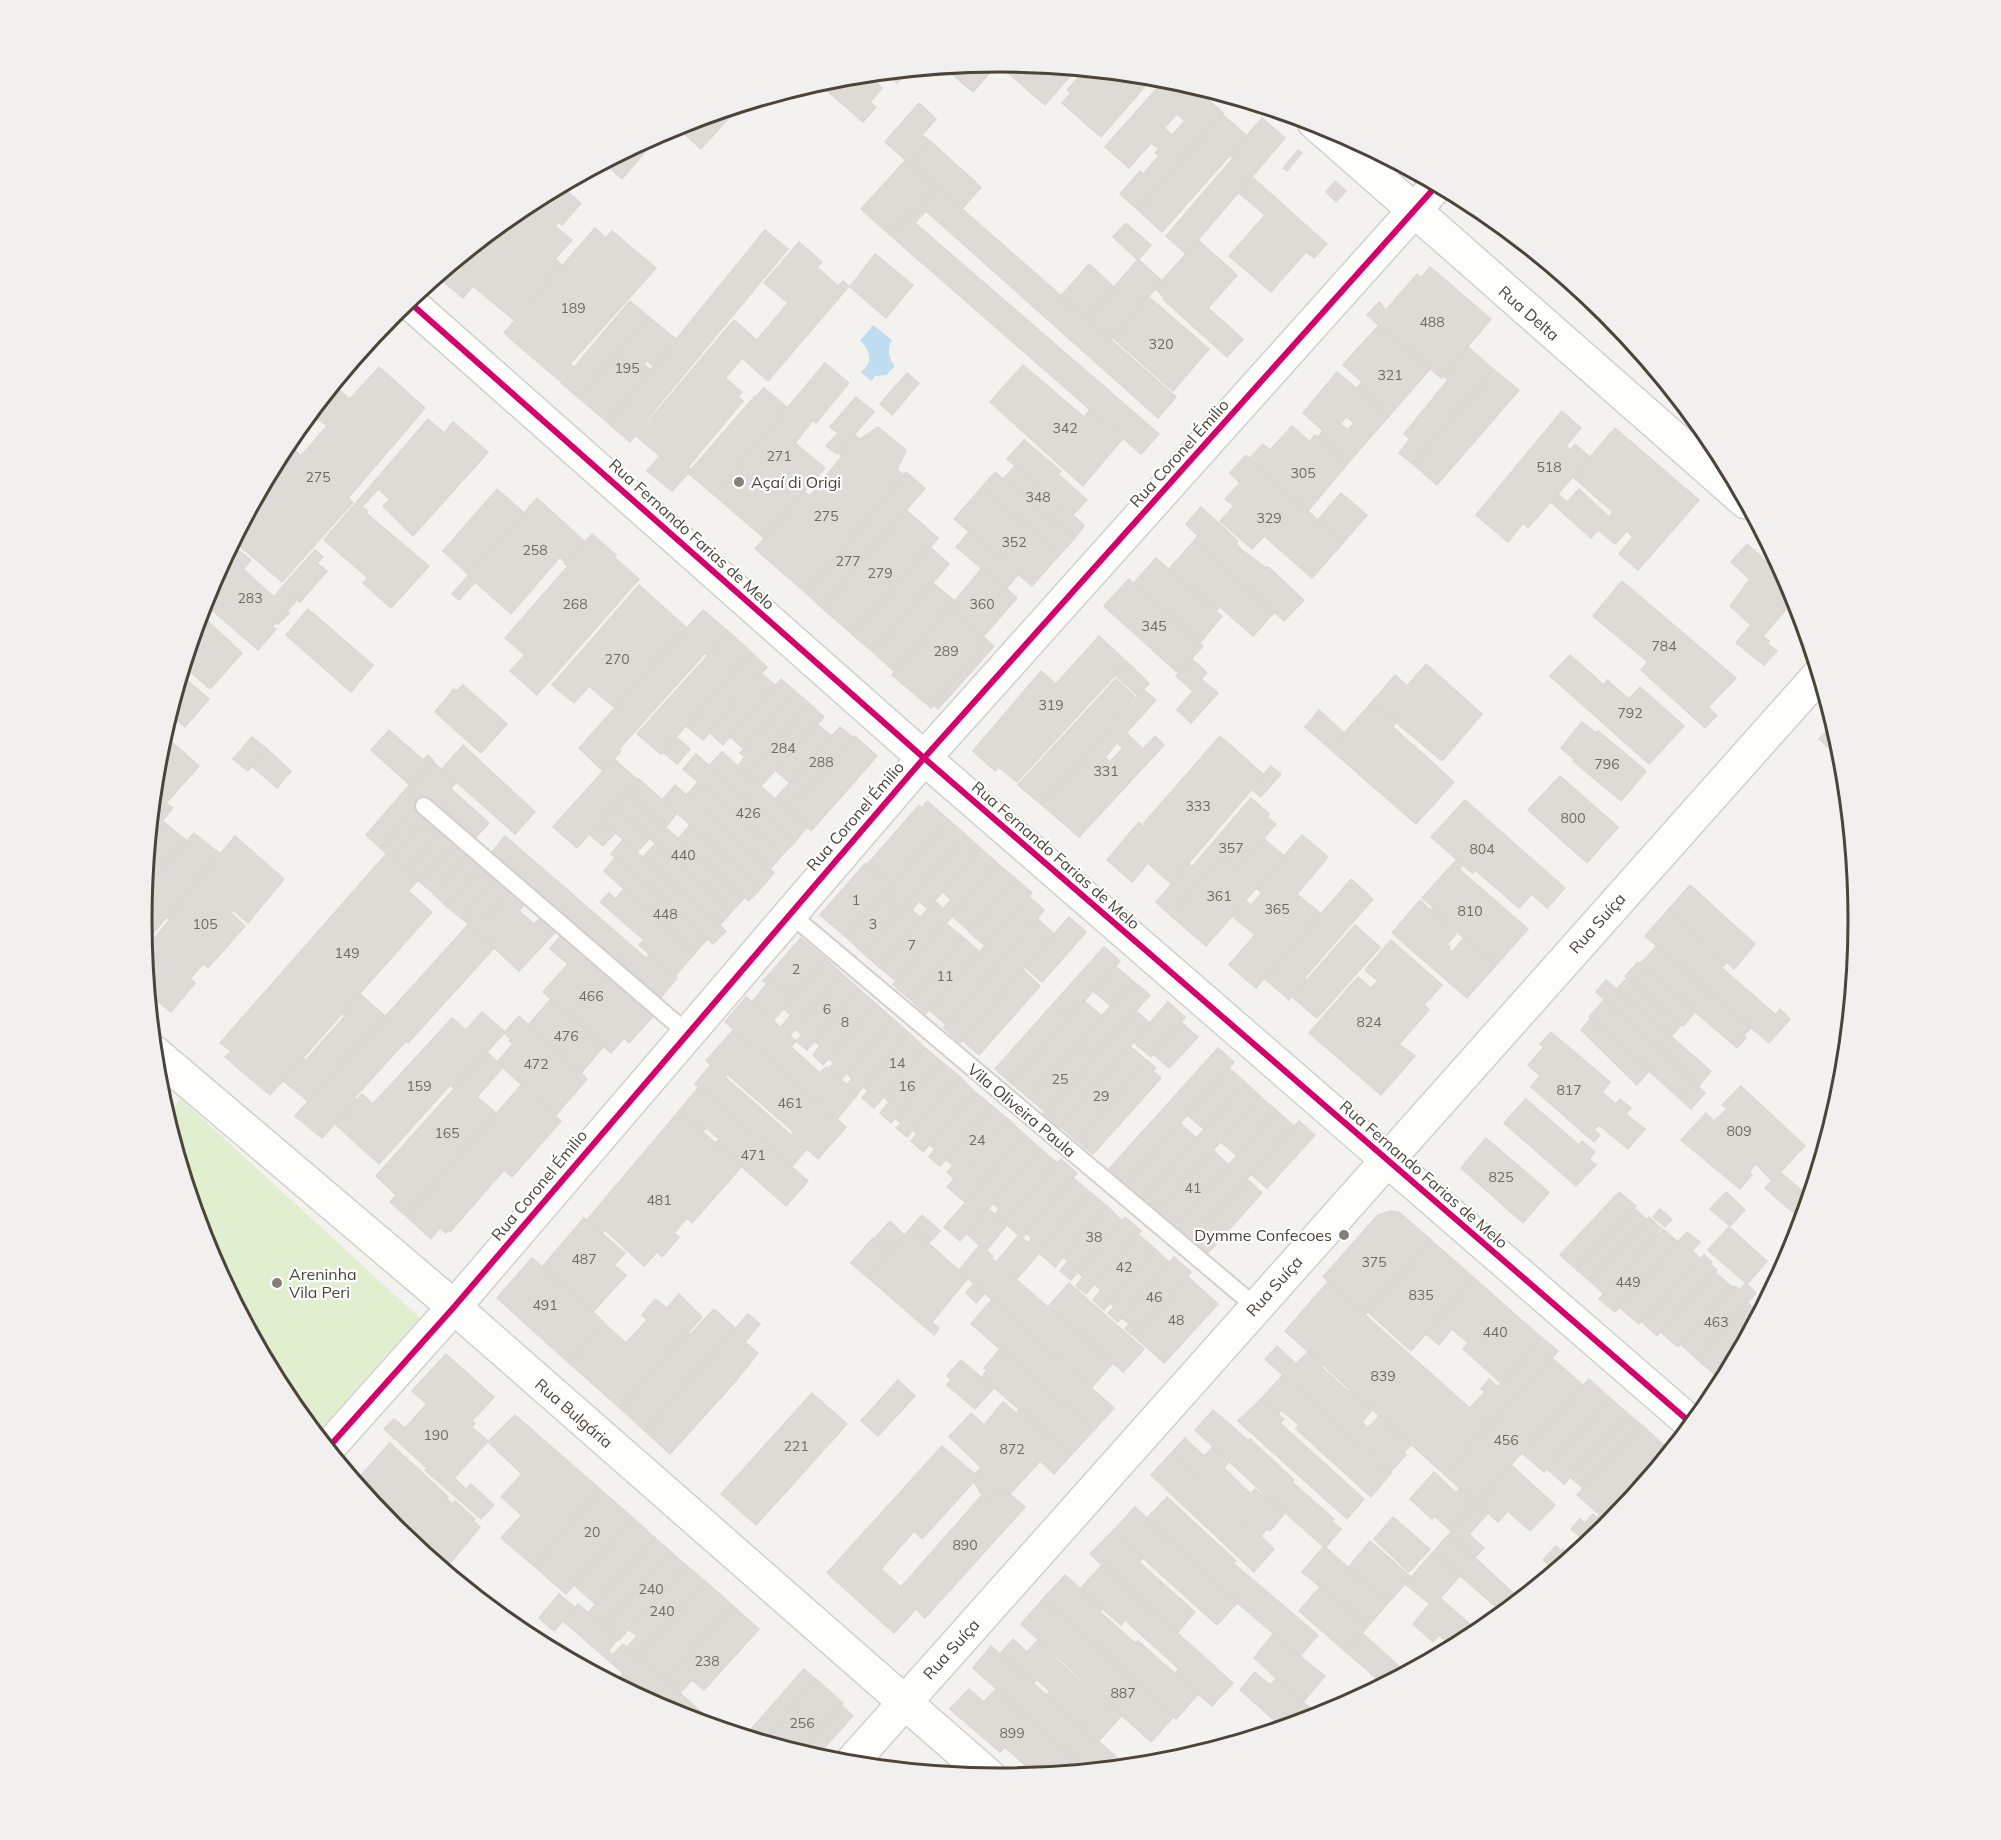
<svg xmlns="http://www.w3.org/2000/svg" width="2001" height="1840" font-family="Mulish,sans-serif">
  <style>
    .green { fill: #e1eecf }
    .water { fill: #c0ddf1 }
    .building { fill: #dedbd6; stroke: #dcd9d4; stroke-width: 1.5; fill-rule: evenodd }
    .lines { fill: none; stroke-linecap: round; stroke-linejoin: round }
    .lane-casing { stroke: #d2d0cb; stroke-width: 20 }
    .street-casing { stroke: #d2d0cb; stroke-width: 36 }
    .lane { stroke: #fdfdfc; stroke-width: 16 }
    .street { stroke: #fdfdfc; stroke-width: 33 }
    .cycleway-casing { stroke: #fff; stroke-width: 10 }
    .cycleway { stroke: #d6006c; stroke-width: 6 }
    .poi-dot { fill: #868178; stroke: #fff; stroke-width: 2 }
    .labels { text-anchor: middle; stroke-width: 4.5; stroke-linejoin: round; paint-order: stroke }
    .number-label { font-size: 14px; fill: #706a61 }
    .street-label { font-size: 16px; fill: #4b4439; stroke: #fff }
    .poi-label { font-size: 16px; fill: #4b4439; stroke: #fff; text-anchor: start }
    .rim { fill: none; stroke: #4b4439; stroke-width: 3 }
  </style>
  <rect width="100%" height="100%" fill="#f4f2ee"/>
  <path class="green" d="M181 1099 420 1318 317 1433 286 1397 207 1248 167 1115Z"/>
  <path class="water" d="M873 325 892 340C887 349 888 358 895 366L886 375 875 376 871 381 861 372C873 363 871 350 860 341Z"/>
  <g class="building">
    <path d="M1004 62 1076 69 1045 105 1000 66Z"/>
    <path d="M984 63 992 70 973 92 947 70 950 66Z"/>
    <path d="M1085 70 1153 77 1101 137 1062 103 1071 93 1067 90Z"/>
    <path d="M908 71 897 83 888 75 889 72Z"/>
    <path d="M884 73 876 82 882 88 870 102 876 107 863 122 825 89 834 78Z"/>
    <path d="M1166 78 1177 81 1194 95 1196 93 1203 100 1206 98 1223 113 1138 210 1120 194 1140 171 1143 174 1159 156 1155 153 1159 149 1151 143 1129 168 1105 147ZM1177 114 1185 121 1172 135 1164 128Z"/>
    <path d="M919 103 936 119 922 135 930 141 910 164 885 142Z"/>
    <path d="M730 109 734 112 701 149 676 126Z"/>
    <path d="M1222 114 1247 136 1162 232 1138 210Z"/>
    <path d="M1262 118 1285 138 1186 254 1166 236 1233 158 1230 155Z"/>
    <path d="M661 133 643 154 635 147Z"/>
    <path d="M930 141 981 187 962 209 910 164Z"/>
    <path d="M635 147 643 154 622 179 605 163Z"/>
    <path d="M1298 150 1302 153 1287 171 1283 168Z"/>
    <path d="M906 160 936 186 890 235 861 209Z"/>
    <path d="M1252 177 1327 244 1314 258 1306 252 1271 292 1229 256 1265 215 1239 193Z"/>
    <path d="M1335 181 1346 191 1336 202 1326 192Z"/>
    <path d="M568 182 563 188 581 203 562 225 558 222 555 226 572 240 555 259 562 265 515 321 473 286 463 298 439 278 523 206 525 208 528 204Z"/>
    <path d="M936 186 1176 397 1158 418 926 211 915 223 1159 434 1141 454 890 235Z"/>
    <path d="M1469 202 1478 206 1546 263 1542 267Z"/>
    <path d="M1126 223 1151 245 1138 260 1113 237Z"/>
    <path d="M595 228 606 238 612 231 656 268 570 364 573 366 560 381 504 333Z"/>
    <path d="M765 230 788 249 657 407 630 442 608 423Z"/>
    <path d="M1198 240 1237 275 1208 308 1243 339 1227 357 1163 299 1164 297 1155 289Z"/>
    <path d="M799 242 822 262 817 267 838 286 843 281 849 286 768 381 742 358 725 378 742 392 738 397 743 401 688 467 691 470 672 491 647 471 660 456 636 436 734 320 757 340 788 303 764 283Z"/>
    <path d="M875 254 913 285 886 318 850 287Z"/>
    <path d="M1138 259 1162 281 1111 340 1087 319Z"/>
    <path d="M1089 264 1114 287 1087 319 1061 296Z"/>
    <path d="M1430 267 1491 319 1441 378 1367 315 1379 302 1386 310 1417 274 1421 278Z"/>
    <path d="M1149 297 1209 349 1173 391 1113 338Z"/>
    <path d="M630 301 649 317 579 398 561 383Z"/>
    <path d="M649 317 676 339 654 367 647 360 644 364 651 370 608 423 579 398Z"/>
    <path d="M1379 325 1430 369 1389 416 1357 388 1362 382 1343 365Z"/>
    <path d="M1468 347 1494 370 1413 464 1399 453 1410 439 1404 434 1448 380 1443 376Z"/>
    <path d="M825 363 849 383 816 423 813 420 795 443 825 468 764 538 714 495Z"/>
    <path d="M1023 365 1084 417 1090 409 1123 438 1083 486 990 402Z"/>
    <path d="M379 367 425 408 348 498 353 502 282 582 234 541 287 443 301 456 327 426 313 415 337 388 350 399Z"/>
    <path d="M1494 370 1519 390 1437 485 1413 464Z"/>
    <path d="M1337 372 1389 416 1348 463 1318 437 1323 431 1303 413ZM1346 417 1354 423 1348 430 1340 424Z"/>
    <path d="M907 373 919 383 892 415 880 404Z"/>
    <path d="M764 388 788 408 714 495 688 473 755 396 756 397Z"/>
    <path d="M856 397 874 412 837 454 826 446 838 433 830 427Z"/>
    <path d="M1562 411 1581 428 1566 446 1570 450 1575 444 1590 457 1528 528 1523 523 1508 542 1476 515Z"/>
    <path d="M428 419 444 433 453 422 488 452 413 536 383 506 390 499 378 489 362 507 368 511 366 513 429 566 391 608 363 583 368 578 324 540Z"/>
    <path d="M1292 426 1310 442 1315 435 1348 463 1308 511 1249 459 1263 444 1270 450Z"/>
    <path d="M878 427 906 450 897 470 904 475 806 593 755 549 804 492 810 496 842 456 838 453 854 434 860 439Z"/>
    <path d="M1615 428 1699 500 1638 570 1619 554 1633 537 1627 531 1615 544 1598 530 1591 538 1551 502 1558 494 1567 502 1579 489 1609 517 1613 512 1573 477Z"/>
    <path d="M1024 440 1061 471 1058 474 1087 500 1072 516 1007 459Z"/>
    <path d="M1246 455 1343 543 1312 578 1264 536 1252 549 1220 521 1234 506 1225 499 1240 483 1230 473Z"/>
    <path d="M1015 466 1083 524 1084 526 1074 539 1003 479Z"/>
    <path d="M906 472 925 488 822 608 806 593Z"/>
    <path d="M995 472 1074 539 1060 554 982 487Z"/>
    <path d="M982 487 1060 554 1032 586 954 519Z"/>
    <path d="M497 489 524 513 469 575 443 551Z"/>
    <path d="M1341 493 1367 515 1343 543 1318 520Z"/>
    <path d="M537 498 585 542 566 563 560 557 511 614 475 582 459 600 452 594Z"/>
    <path d="M1201 507 1238 541 1236 544 1242 550 1266 568 1268 567 1304 600 1284 621 1194 541 1198 536 1186 524Z"/>
    <path d="M906 510 938 538 853 635 822 608Z"/>
    <path d="M969 532 1019 573 1006 589 956 547Z"/>
    <path d="M592 534 616 555 614 557 639 579 537 695 510 671 525 655 505 638 568 566 565 564Z"/>
    <path d="M1194 541 1274 613 1253 636 1220 607 1217 610 1169 569Z"/>
    <path d="M1747 544 1788 581 1796 598 1763 636 1769 641 1767 643 1777 651 1764 665 1736 643 1751 625 1730 606 1750 579 1731 562Z"/>
    <path d="M232 545 251 560 243 569 274 597 282 587 297 600 287 611 289 613 278 624 276 623 272 626 276 629 258 650 204 603 207 591Z"/>
    <path d="M930 547 949 564 873 652 853 635Z"/>
    <path d="M315 550 323 557 317 563 327 571 300 602 282 587Z"/>
    <path d="M1156 558 1222 616 1200 643 1134 583Z"/>
    <path d="M982 568 1017 598 983 637 949 608Z"/>
    <path d="M1129 579 1203 646 1178 673 1104 606Z"/>
    <path d="M1622 581 1736 678 1708 707 1717 715 1705 728 1641 670 1648 662 1593 616Z"/>
    <path d="M933 583 955 601 895 672 873 652Z"/>
    <path d="M639 585 687 628 615 708 589 686 574 703 552 685Z"/>
    <path d="M949 608 988 641 931 708 892 675Z"/>
    <path d="M308 609 373 665 351 692 286 635Z"/>
    <path d="M703 610 729 632 707 655 705 653 619 749 621 751 603 771 579 748Z"/>
    <path d="M200 614 242 653 210 689 185 667Z"/>
    <path d="M729 632 751 652 661 754 637 734Z"/>
    <path d="M1099 636 1127 662 1017 782 998 767 995 771 973 751 1041 671 1056 684Z"/>
    <path d="M988 641 994 646 938 709 934 705Z"/>
    <path d="M751 652 767 667 703 740 686 726Z"/>
    <path d="M1570 655 1604 685 1607 680 1629 699 1640 687 1684 726 1649 764 1550 676Z"/>
    <path d="M1192 659 1207 673 1201 679 1218 693 1191 723 1177 710 1193 691 1176 676Z"/>
    <path d="M1127 662 1149 683 1138 696 1115 675Z"/>
    <path d="M1426 664 1482 714 1442 761 1372 702 1395 675 1407 686Z"/>
    <path d="M761 673 775 685 723 745 709 732Z"/>
    <path d="M182 676 209 699 185 727 170 714Z"/>
    <path d="M781 679 796 692 743 748 730 737Z"/>
    <path d="M1116 679 1135 697 1042 805 1018 785Z"/>
    <path d="M463 685 507 724 481 753 435 712 454 689 457 691Z"/>
    <path d="M1144 690 1156 700 1126 733 1143 749 1155 736 1164 745 1079 837 1042 805ZM1117 743 1123 748 1110 762 1105 757Z"/>
    <path d="M796 692 810 704 747 774 738 766 745 757 740 753Z"/>
    <path d="M1372 702 1396 722 1393 727 1454 782 1416 824 1330 749Z"/>
    <path d="M810 704 824 717 761 786 747 774Z"/>
    <path d="M1319 710 1344 733 1330 749 1305 727Z"/>
    <path d="M1582 722 1596 733 1598 731 1646 771 1621 801 1573 761 1574 759 1561 748Z"/>
    <path d="M817 724 832 736 790 783 775 770Z"/>
    <path d="M1834 724 1843 753V761L1819 739Z"/>
    <path d="M840 727 854 738 800 800 795 796 785 807 775 799Z"/>
    <path d="M389 730 423 760 428 755 434 761 411 786 371 750Z"/>
    <path d="M164 735 199 766 166 803 173 808 151 834 159 752Z"/>
    <path d="M855 736 877 756 811 831 785 807 795 796 800 800Z"/>
    <path d="M1220 736 1264 775 1171 884 1148 863 1132 882 1107 860 1139 822 1144 827 1146 824 1144 823Z"/>
    <path d="M252 737 267 749 248 771 233 759Z"/>
    <path d="M676 737 690 749 677 764 663 752Z"/>
    <path d="M463 745 535 812 515 834 442 769Z"/>
    <path d="M267 749 291 771 277 788 252 766Z"/>
    <path d="M722 752 807 827 795 842 709 766Z"/>
    <path d="M696 754 795 842 782 855 683 769Z"/>
    <path d="M614 759 638 780 577 848 553 827Z"/>
    <path d="M433 762 456 782 451 789 489 823 473 840 411 786Z"/>
    <path d="M1271 766 1281 774 1261 797 1251 789Z"/>
    <path d="M1560 776 1618 827 1587 863 1528 810Z"/>
    <path d="M639 779 677 813 666 827 626 793Z"/>
    <path d="M698 782 782 855 770 869 686 795Z"/>
    <path d="M410 785 424 797 420 802 405 790Z"/>
    <path d="M675 785 774 873 761 888 662 800Z"/>
    <path d="M405 790 420 802 380 848 366 835Z"/>
    <path d="M626 793 745 897 732 911 614 807Z"/>
    <path d="M1251 798 1269 814 1267 817 1276 824 1235 871 1221 858 1171 916 1156 902 1189 864 1192 867Z"/>
    <path d="M1465 800 1565 888 1547 908 1532 894 1519 908 1475 870 1472 873 1431 837Z"/>
    <path d="M927 801 949 820 892 885 867 865 919 805 922 808Z"/>
    <path d="M418 805 430 815 392 858 380 848Z"/>
    <path d="M614 807 650 838 637 852 602 821Z"/>
    <path d="M430 815 444 828 406 871 392 858Z"/>
    <path d="M949 820 966 835 899 911 882 896Z"/>
    <path d="M602 821 615 833 603 846 589 834Z"/>
    <path d="M164 822 187 841 145 889 150 838Z"/>
    <path d="M690 825 761 888 749 901 678 839Z"/>
    <path d="M444 828 458 839 420 882 406 871Z"/>
    <path d="M194 833 220 854 144 944 142 920 145 889Z"/>
    <path d="M966 835 980 848 928 909 919 901 912 910 921 918 879 967 863 953Z"/>
    <path d="M1302 835 1328 857 1297 894 1321 914 1256 988 1229 965 1255 935 1232 916 1245 900 1251 905 1262 893 1256 888Z"/>
    <path d="M235 836 284 879 248 923 233 910 231 913 245 926 208 968 203 964 190 979 195 983 171 1012 149 994 144 944 145 942 149 945 170 919 167 917Z"/>
    <path d="M505 836 646 958 650 954 677 978 658 1001 490 854Z"/>
    <path d="M1263 838 1284 856 1206 946 1171 916 1221 858 1235 871Z"/>
    <path d="M458 839 471 851 434 894 420 882Z"/>
    <path d="M623 840 726 931 713 944 611 854Z"/>
    <path d="M656 843 732 911 720 925 643 857Z"/>
    <path d="M980 848 997 863 954 914 945 907 951 900 943 892Z"/>
    <path d="M471 851 485 863 447 907 434 894Z"/>
    <path d="M387 853 418 880 408 891 432 912 270 1095 225 1057 231 1051 220 1043Z"/>
    <path d="M616 857 707 939 695 953 604 871Z"/>
    <path d="M1457 859 1463 865 1459 869 1528 929 1496 965 1431 910 1433 907 1422 898Z"/>
    <path d="M485 863 498 875 461 918 447 907Z"/>
    <path d="M866 863 892 885 846 937 820 915Z"/>
    <path d="M997 863 1015 878 969 931 952 916Z"/>
    <path d="M498 875 513 887 476 931 461 918Z"/>
    <path d="M1015 878 1032 893 985 946 969 932Z"/>
    <path d="M1351 879 1373 899 1304 978 1307 980 1289 1000 1265 979Z"/>
    <path d="M1690 885 1755 944 1734 969 1668 910Z"/>
    <path d="M513 887 527 901 519 911 534 924 543 915 559 928 519 971 476 931Z"/>
    <path d="M624 889 695 953 675 976 639 945 644 940 600 902 609 893 615 899Z"/>
    <path d="M882 896 899 911 863 953 846 937Z"/>
    <path d="M1028 896 1044 910 946 1025 929 1010Z"/>
    <path d="M1420 900 1456 934 1447 944 1450 947 1448 948 1452 952 1464 938 1496 965 1467 998 1392 933Z"/>
    <path d="M934 901 944 909 945 907 954 914 896 981 879 967Z"/>
    <path d="M1668 910 1727 962 1722 968 1776 1015 1780 1009 1790 1019 1769 1043 1645 936Z"/>
    <path d="M1069 917 1086 932 1042 982 1025 967Z"/>
    <path d="M1037 918 1054 934 960 1043 944 1028Z"/>
    <path d="M945 923 964 938 911 1000 893 985Z"/>
    <path d="M468 925 494 948 408 1043 406 1041 354 1098 357 1100 322 1138 295 1116Z"/>
    <path d="M1355 925 1380 947 1317 1018 1292 997Z"/>
    <path d="M563 933 656 1013 629 1043 624 1038 611 1053 543 992 568 964 550 949Z"/>
    <path d="M801 938 826 959 794 997 772 978 768 984 763 981Z"/>
    <path d="M964 938 980 952 925 1014 911 1000Z"/>
    <path d="M1391 940 1442 985 1424 1005 1429 1010 1399 1044 1415 1056 1381 1095 1309 1033 1358 977 1371 988 1378 981 1365 970Z"/>
    <path d="M1657 946 1751 1028 1743 1036 1746 1038 1737 1048 1640 964Z"/>
    <path d="M1104 947 1120 961 1068 1019 1052 1005Z"/>
    <path d="M826 959 842 974 790 1035 780 1028 791 1015 784 1009Z"/>
    <path d="M1638 962 1695 1012 1683 1026 1625 976Z"/>
    <path d="M1115 966 1133 981 1111 1006 1093 991Z"/>
    <path d="M1023 970 1040 986 979 1055 962 1040Z"/>
    <path d="M842 974 859 989 807 1050 796 1041 802 1035 795 1029Z"/>
    <path d="M772 978 794 997 773 1021 752 1002Z"/>
    <path d="M1627 978 1681 1025 1671 1037 1617 989Z"/>
    <path d="M1606 980 1711 1071 1699 1086 1596 992Z"/>
    <path d="M1133 981 1150 995 1095 1056 1079 1041Z"/>
    <path d="M859 989 876 1004 823 1065 813 1055 820 1046 814 1041Z"/>
    <path d="M359 993 385 1016 308 1101 282 1080 302 1057 306 1060 345 1016 342 1013Z"/>
    <path d="M746 997 796 1041 791 1047 820 1073 826 1067 858 1094 837 1119 725 1022Z"/>
    <path d="M551 999 603 1047 581 1073 528 1025Z"/>
    <path d="M1604 1000 1694 1081 1679 1098 1589 1017Z"/>
    <path d="M1084 1001 1102 1016 1029 1098 1011 1083Z"/>
    <path d="M1168 1002 1185 1017 1151 1057 1133 1042Z"/>
    <path d="M876 1004 893 1019 841 1080 828 1069 834 1063 829 1058Z"/>
    <path d="M1052 1005 1068 1019 1011 1083 995 1069Z"/>
    <path d="M1136 1011 1150 1023 1058 1129 1042 1115 1092 1060 1075 1046 1079 1041 1095 1056Z"/>
    <path d="M482 1012 505 1032 454 1088 450 1085 379 1164 335 1124 362 1094 373 1104 452 1018 466 1030Z"/>
    <path d="M519 1016 587 1079 555 1116 497 1062 513 1044 509 1041 511 1039 504 1033Z"/>
    <path d="M1591 1018 1649 1071 1637 1085 1581 1030Z"/>
    <path d="M893 1019 909 1033 857 1094 847 1085 852 1079 847 1073Z"/>
    <path d="M1181 1022 1198 1037 1169 1068 1153 1054Z"/>
    <path d="M734 1029 846 1127 818 1159 807 1149 791 1167 695 1084 711 1065 706 1061ZM727 1074 794 1132 791 1135 725 1077Z"/>
    <path d="M1551 1032 1610 1082 1602 1092 1616 1104 1620 1099 1631 1108 1626 1114 1645 1129 1628 1149 1599 1125 1594 1130 1600 1135 1594 1142 1531 1087 1540 1076 1528 1065 1544 1047 1540 1044Z"/>
    <path d="M909 1033 925 1048 874 1108 862 1098 868 1091 863 1086Z"/>
    <path d="M1075 1046 1092 1060 1045 1112 1029 1098Z"/>
    <path d="M1130 1046 1147 1061 1077 1141 1060 1126Z"/>
    <path d="M925 1048 942 1062 891 1123 880 1113 889 1102 883 1096Z"/>
    <path d="M1218 1048 1234 1062 1126 1184 1109 1169Z"/>
    <path d="M487 1052 503 1067 477 1097 496 1113 406 1216 390 1202 396 1195 376 1176Z"/>
    <path d="M1147 1060 1156 1068 1153 1071 1161 1078 1093 1154 1077 1141Z"/>
    <path d="M942 1062 959 1076 907 1137 896 1128 901 1123 895 1118Z"/>
    <path d="M1229 1068 1246 1083 1204 1129 1187 1115Z"/>
    <path d="M959 1076 975 1092 923 1152 911 1141 917 1134 913 1130Z"/>
    <path d="M1693 1082 1705 1093 1691 1109 1679 1098Z"/>
    <path d="M1246 1083 1261 1097 1157 1212 1142 1198Z"/>
    <path d="M522 1084 561 1121 512 1177 504 1170 450 1232 449 1230 446 1233 440 1228 431 1239 406 1216Z"/>
    <path d="M1741 1086 1805 1146 1772 1181 1756 1164 1749 1172 1752 1175 1740 1189 1681 1140 1706 1113 1714 1121 1727 1109 1722 1105Z"/>
    <path d="M699 1087 808 1181 786 1206 715 1143 719 1139 706 1128 703 1132 679 1111Z"/>
    <path d="M975 1092 992 1106 940 1166 929 1157 935 1149 930 1145Z"/>
    <path d="M1261 1097 1277 1111 1237 1156 1221 1142Z"/>
    <path d="M1526 1099 1579 1145 1582 1141 1595 1152 1589 1159 1596 1165 1576 1186 1504 1123Z"/>
    <path d="M992 1106 1009 1120 956 1180 947 1172 953 1166 946 1159Z"/>
    <path d="M679 1111 742 1166 692 1223 687 1218 674 1233 679 1237 662 1257 657 1252 644 1266 605 1230 602 1233 587 1220Z"/>
    <path d="M1277 1111 1294 1126 1191 1241 1174 1226Z"/>
    <path d="M1009 1120 1025 1135 965 1202 947 1187Z"/>
    <path d="M1299 1121 1315 1135 1267 1188 1251 1174Z"/>
    <path d="M1180 1123 1196 1138 1142 1198 1126 1184Z"/>
    <path d="M1025 1135 1041 1149 960 1241 944 1227Z"/>
    <path d="M1486 1138 1549 1192 1523 1223 1461 1168Z"/>
    <path d="M1041 1149 1057 1163 1004 1222 995 1214 999 1209 993 1203Z"/>
    <path d="M1213 1150 1229 1165 1174 1226 1157 1212Z"/>
    <path d="M1061 1159 1077 1173 1022 1238 1004 1222Z"/>
    <path d="M1780 1172 1809 1197 1802 1220 1765 1188Z"/>
    <path d="M1073 1178 1090 1192 1038 1252 1028 1243 1032 1238 1026 1233Z"/>
    <path d="M1247 1179 1262 1193 1206 1255 1191 1241Z"/>
    <path d="M1090 1192 1107 1206 1055 1267 1038 1252Z"/>
    <path d="M1619 1192 1636 1206 1577 1270 1560 1255Z"/>
    <path d="M1726 1192 1745 1210 1730 1226 1710 1209Z"/>
    <path d="M1107 1206 1122 1221 1071 1280 1060 1271 1068 1261 1063 1257Z"/>
    <path d="M1634 1208 1646 1219 1589 1280 1577 1270Z"/>
    <path d="M989 1209 1007 1225 986 1251 966 1233Z"/>
    <path d="M1660 1209 1672 1219 1665 1227 1653 1217Z"/>
    <path d="M1391 1211 1400 1213 1431 1240 1365 1315 1323 1277 1378 1215Z"/>
    <path d="M922 1215 940 1231 929 1243 911 1228Z"/>
    <path d="M1125 1217 1141 1231 1086 1294 1076 1286 1083 1277 1078 1272Z"/>
    <path d="M1649 1217 1661 1228 1656 1233 1658 1235 1604 1294 1589 1280Z"/>
    <path d="M584 1218 625 1253 614 1265 626 1275 593 1312 542 1267Z"/>
    <path d="M890 1221 904 1235 889 1252 874 1239Z"/>
    <path d="M1729 1227 1767 1261 1747 1284 1708 1250Z"/>
    <path d="M911 1228 968 1278 932 1322 939 1328 934 1335 867 1277Z"/>
    <path d="M1663 1229 1678 1242 1615 1312 1599 1299Z"/>
    <path d="M1687 1232 1700 1242 1692 1251 1701 1259 1639 1324 1619 1307Z"/>
    <path d="M1138 1234 1155 1249 1104 1310 1093 1300 1101 1290 1094 1284Z"/>
    <path d="M1019 1235 1039 1253 1017 1279 997 1261Z"/>
    <path d="M873 1238 889 1252 867 1277 851 1263Z"/>
    <path d="M1431 1240 1474 1278 1411 1351 1368 1312Z"/>
    <path d="M980 1245 993 1256 991 1258 1113 1363 1091 1388 959 1270Z"/>
    <path d="M1155 1249 1170 1263 1118 1322 1108 1313 1114 1307 1109 1302Z"/>
    <path d="M1704 1255 1712 1262 1710 1264 1717 1270 1657 1336 1642 1322Z"/>
    <path d="M1174 1257 1191 1272 1135 1337 1125 1329 1129 1324 1122 1318Z"/>
    <path d="M532 1258 604 1322 569 1363 497 1298Z"/>
    <path d="M1715 1272 1733 1288 1678 1347 1660 1331Z"/>
    <path d="M1187 1276 1218 1304 1164 1363 1135 1337Z"/>
    <path d="M1474 1278 1542 1338 1501 1383 1463 1349 1468 1343 1452 1329 1439 1345 1426 1334Z"/>
    <path d="M1328 1282 1490 1426 1445 1475 1285 1331Z"/>
    <path d="M974 1283 985 1293 976 1303 966 1293Z"/>
    <path d="M1069 1283 1144 1349 1123 1372 1049 1306Z"/>
    <path d="M1746 1283 1756 1293 1697 1359 1680 1344 1734 1286 1740 1290Z"/>
    <path d="M679 1294 702 1317 620 1408 569 1363 604 1323 626 1343 647 1320 642 1315 655 1299 667 1308Z"/>
    <path d="M992 1299 1114 1408 1094 1430 971 1324Z"/>
    <path d="M1747 1302 1759 1313 1747 1335 1714 1374 1697 1359Z"/>
    <path d="M714 1309 735 1328 645 1431 620 1408 688 1332 690 1335Z"/>
    <path d="M748 1314 760 1324 745 1342 758 1353 734 1383 670 1454 645 1431Z"/>
    <path d="M1747 1335 1722 1382 1714 1374Z"/>
    <path d="M1542 1338 1558 1351 1490 1426 1469 1409 1485 1392 1481 1389 1489 1379 1498 1387Z"/>
    <path d="M1277 1346 1296 1364 1308 1352 1323 1365 1321 1367 1349 1392 1350 1390 1372 1410 1362 1422 1368 1428 1379 1416 1411 1445 1404 1452 1406 1455 1390 1472 1265 1359Z"/>
    <path d="M1000 1349 1094 1430 1071 1455 982 1377 987 1370 984 1368Z"/>
    <path d="M446 1354 494 1397 472 1421 475 1424 471 1427 488 1441 454 1478 466 1489 471 1484 494 1505 481 1519 425 1470 427 1468 384 1429 394 1419 405 1428 427 1404 412 1391Z"/>
    <path d="M1552 1358 1583 1385 1477 1503 1445 1475Z"/>
    <path d="M961 1360 994 1388 975 1409 947 1385 951 1379 947 1376Z"/>
    <path d="M1283 1375 1391 1473 1371 1497 1296 1429 1299 1425 1281 1410 1278 1414 1261 1399Z"/>
    <path d="M1589 1379 1610 1398 1544 1472 1522 1453Z"/>
    <path d="M898 1380 915 1396 878 1436 861 1421Z"/>
    <path d="M812 1393 847 1424 756 1525 721 1494Z"/>
    <path d="M1610 1398 1628 1414 1564 1484 1547 1469Z"/>
    <path d="M1261 1399 1284 1419 1280 1423 1364 1499 1347 1519 1238 1421Z"/>
    <path d="M1003 1402 1016 1413 1019 1410 1071 1455 1054 1474 1040 1461 1010 1494 1000 1486 988 1500 982 1495 974 1482 978 1477 975 1474 981 1467 949 1437 971 1413 984 1425Z"/>
    <path d="M1213 1410 1249 1441 1250 1439 1294 1480 1292 1482 1334 1519 1332 1521 1341 1529 1325 1548 1274 1503 1195 1430Z"/>
    <path d="M1628 1414 1642 1425 1583 1488 1570 1477Z"/>
    <path d="M515 1415 600 1489 534 1566 501 1538 522 1515 501 1497 522 1474 488 1442Z"/>
    <path d="M1642 1425 1670 1451 1613 1520 1611 1518 1605 1525 1597 1518 1600 1515 1577 1495Z"/>
    <path d="M1185 1438 1204 1456 1213 1447 1229 1461 1224 1468 1251 1494 1255 1489 1285 1513 1270 1531 1267 1529 1260 1537 1173 1451Z"/>
    <path d="M390 1443 448 1497 447 1499 453 1504 455 1501 475 1519 473 1521 480 1527 445 1569 390 1523 356 1481Z"/>
    <path d="M942 1446 978 1477 922 1539 914 1531 881 1569 901 1587 982 1495 988 1500 1000 1486 1025 1507 925 1618 916 1609 894 1633 827 1573Z"/>
    <path d="M1173 1451 1274 1549 1254 1572 1151 1475Z"/>
    <path d="M1511 1465 1555 1505 1530 1531 1508 1511 1498 1522 1477 1503Z"/>
    <path d="M1434 1472 1456 1493 1460 1488 1477 1503 1451 1531 1434 1516 1432 1519 1410 1499Z"/>
    <path d="M600 1489 633 1518 566 1594 534 1566Z"/>
    <path d="M1167 1497 1236 1561 1233 1563 1318 1635 1300 1656 1235 1601 1147 1518Z"/>
    <path d="M1477 1503 1488 1513 1469 1534 1484 1548 1474 1558 1449 1534Z"/>
    <path d="M1135 1507 1237 1603 1217 1625 1113 1531Z"/>
    <path d="M1593 1514 1607 1527 1588 1543 1571 1529 1580 1519 1585 1523Z"/>
    <path d="M1393 1517 1430 1549 1409 1572 1374 1539Z"/>
    <path d="M633 1518 655 1538 595 1604 574 1585Z"/>
    <path d="M1113 1531 1143 1557 1139 1562 1195 1612 1177 1633 1090 1554Z"/>
    <path d="M1449 1534 1488 1570 1520 1599 1503 1613 1433 1552Z"/>
    <path d="M655 1538 671 1552 603 1626 588 1613Z"/>
    <path d="M1370 1541 1411 1577 1388 1603 1348 1568Z"/>
    <path d="M1324 1546 1388 1603 1368 1626 1302 1572Z"/>
    <path d="M1556 1546 1561 1551 1563 1549 1572 1556 1555 1570 1543 1560Z"/>
    <path d="M671 1552 687 1566 619 1640 603 1626Z"/>
    <path d="M1433 1552 1460 1576 1440 1598 1479 1632 1453 1647 1439 1635 1433 1642 1413 1624 1430 1604 1405 1584Z"/>
    <path d="M1102 1565 1233 1683 1212 1706 1175 1674 1179 1669 1125 1620 1121 1625 1080 1589Z"/>
    <path d="M687 1566 706 1582 638 1657 627 1647 637 1636 628 1629Z"/>
    <path d="M1065 1575 1102 1608 1100 1612 1135 1643 1138 1641 1198 1694 1176 1719 1043 1599Z"/>
    <path d="M706 1582 732 1605 666 1680 638 1657Z"/>
    <path d="M1320 1587 1368 1626 1346 1652 1299 1611Z"/>
    <path d="M559 1594 575 1607 554 1631 539 1618Z"/>
    <path d="M1043 1599 1174 1716 1151 1742 1021 1624Z"/>
    <path d="M578 1604 618 1639 608 1651 613 1655 623 1644 720 1728 667 1711 616 1667 563 1621Z"/>
    <path d="M732 1605 759 1629 704 1690 692 1680 680 1693 666 1680Z"/>
    <path d="M1362 1633 1399 1666 1383 1684 1346 1652Z"/>
    <path d="M1273 1634 1325 1676 1303 1702 1254 1658Z"/>
    <path d="M1013 1639 1027 1652 1038 1640 1056 1659 1121 1716 1098 1742 1047 1695 1050 1691 1037 1680 1033 1683 1001 1653Z"/>
    <path d="M991 1646 1114 1755 1103 1768 1074 1771 1080 1764 1076 1760 973 1668Z"/>
    <path d="M804 1669 817 1680 763 1741 750 1737 747 1734Z"/>
    <path d="M1255 1672 1270 1685 1277 1678 1303 1702 1282 1727 1240 1690Z"/>
    <path d="M623 1673 667 1711 615 1683Z"/>
    <path d="M817 1680 843 1703 800 1752 763 1741Z"/>
    <path d="M969 1689 984 1702 996 1689 1080 1764 1074 1771 1036 1775 1005 1747 1000 1752 950 1709Z"/>
    <path d="M1303 1702 1320 1716 1282 1727Z"/>
    <path d="M841 1705 853 1716 816 1757 800 1752Z"/>
    <path d="M1114 1755 1126 1766 1103 1768Z"/>
  </g>
  <g class="lines">
    <g class="lane-casing">
      <g id="lane">
        <path d="M424 806 687 1033"/>
        <path d="M789 913 1256 1307"/>
      </g>
    </g>
    <g class="street-casing">
      <g id="street">
        <path d="M1314 122 1746 502"/>
        <path d="M408 301 924 758 1692 1424"/>
        <path d="M155 1053 454 1307 990 1777"/>
        <path d="M328 1448 454 1307 924 758 1437 185"/>
        <path d="M850 1764 1819 675"/>
      </g>
    </g>
    <use href="#lane" class="lane"/>
    <use href="#street" class="street"/>
    <g class="cycleway-casing">
      <g id="cycleway">
        <path d="M408 301 924 758 1692 1424"/>
        <path d="M328 1448 454 1307 924 758 1437 185"/>
      </g>
    </g>
    <use href="#cycleway" class="cycleway"/>
  </g>
  <g class="poi-dot">
    <circle cx="739" cy="482" r="6"/>
    <circle cx="1344" cy="1235" r="6"/>
    <circle cx="277" cy="1283" r="6"/>
  </g>
  <g class="labels">
    <g class="number-label">
      <text x="573" y="313">189</text>
      <text x="1432" y="327">488</text>
      <text x="1161" y="349">320</text>
      <text x="627" y="373">195</text>
      <text x="1390" y="380">321</text>
      <text x="1065" y="433">342</text>
      <text x="779" y="461">271</text>
      <text x="1549" y="472">518</text>
      <text x="1303" y="478">305</text>
      <text x="318" y="482">275</text>
      <text x="1038" y="502">348</text>
      <text x="826" y="521">275</text>
      <text x="1269" y="523">329</text>
      <text x="1014" y="547">352</text>
      <text x="535" y="555">258</text>
      <text x="848" y="566">277</text>
      <text x="880" y="578">279</text>
      <text x="250" y="603">283</text>
      <text x="575" y="609">268</text>
      <text x="982" y="609">360</text>
      <text x="1154" y="631">345</text>
      <text x="1664" y="651">784</text>
      <text x="946" y="656">289</text>
      <text x="617" y="664">270</text>
      <text x="1051" y="710">319</text>
      <text x="1630" y="718">792</text>
      <text x="783" y="753">284</text>
      <text x="821" y="767">288</text>
      <text x="1607" y="769">796</text>
      <text x="1106" y="776">331</text>
      <text x="1198" y="811">333</text>
      <text x="748" y="818">426</text>
      <text x="1573" y="823">800</text>
      <text x="1231" y="853">357</text>
      <text x="1482" y="854">804</text>
      <text x="683" y="860">440</text>
      <text x="1219" y="901">361</text>
      <text x="856" y="905">1</text>
      <text x="1277" y="914">365</text>
      <text x="1470" y="916">810</text>
      <text x="665" y="919">448</text>
      <text x="205" y="929">105</text>
      <text x="873" y="929">3</text>
      <text x="912" y="950">7</text>
      <text x="347" y="958">149</text>
      <text x="796" y="974">2</text>
      <text x="945" y="981">11</text>
      <text x="591" y="1001">466</text>
      <text x="827" y="1014">6</text>
      <text x="845" y="1027">8</text>
      <text x="1369" y="1027">824</text>
      <text x="566" y="1041">476</text>
      <text x="897" y="1068">14</text>
      <text x="536" y="1069">472</text>
      <text x="1060" y="1084">25</text>
      <text x="419" y="1091">159</text>
      <text x="907" y="1091">16</text>
      <text x="1569" y="1095">817</text>
      <text x="1101" y="1101">29</text>
      <text x="790" y="1108">461</text>
      <text x="1739" y="1136">809</text>
      <text x="447" y="1138">165</text>
      <text x="977" y="1145">24</text>
      <text x="753" y="1160">471</text>
      <text x="1501" y="1182">825</text>
      <text x="1193" y="1193">41</text>
      <text x="659" y="1205">481</text>
      <text x="1094" y="1242">38</text>
      <text x="584" y="1264">487</text>
      <text x="1374" y="1267">375</text>
      <text x="1124" y="1272">42</text>
      <text x="1628" y="1287">449</text>
      <text x="1421" y="1300">835</text>
      <text x="1154" y="1302">46</text>
      <text x="545" y="1310">491</text>
      <text x="1176" y="1325">48</text>
      <text x="1716" y="1327">463</text>
      <text x="1495" y="1337">440</text>
      <text x="1383" y="1381">839</text>
      <text x="436" y="1440">190</text>
      <text x="1506" y="1445">456</text>
      <text x="796" y="1451">221</text>
      <text x="1012" y="1454">872</text>
      <text x="592" y="1537">20</text>
      <text x="965" y="1550">890</text>
      <text x="651" y="1594">240</text>
      <text x="662" y="1616">240</text>
      <text x="707" y="1666">238</text>
      <text x="1123" y="1698">887</text>
      <text x="802" y="1728">256</text>
      <text x="1012" y="1738">899</text>
    </g>
    <g class="street-label">
      <text transform="translate(1529 313) rotate(41)" y="6">Rua Delta</text>
      <text transform="translate(1179 453) rotate(-48)" y="6">Rua Coronel Émilio</text>
      <text transform="translate(692 534) rotate(42)" y="6">Rua Fernando Farias de Melo</text>
      <text transform="translate(855 816) rotate(-49)" y="6">Rua Coronel Émilio</text>
      <text transform="translate(1056 855) rotate(41)" y="6">Rua Fernando Farias de Melo</text>
      <text transform="translate(1597 923) rotate(-48)" y="6">Rua Suíça</text>
      <text transform="translate(1022 1110) rotate(40)" y="6">Vila Oliveira Paula</text>
      <text transform="translate(1424 1174) rotate(41)" y="6">Rua Fernando Farias de Melo</text>
      <text transform="translate(539 1185) rotate(-50)" y="6">Rua Coronel Émilio</text>
      <text transform="translate(1274 1286) rotate(-48)" y="6">Rua Suíça</text>
      <text transform="translate(574 1413) rotate(41)" y="6">Rua Bulgária</text>
      <text transform="translate(951 1649) rotate(-48)" y="6">Rua Suíça</text>
    </g>
    <g class="poi-label">
      <text x="751" y="488">Açaí di Origi</text>
      <text x="1332" y="1241" text-anchor="end">Dymme Confecoes</text>
      <text x="289" y="1280">Areninha<tspan x="289" dy="18">Vila Peri</tspan></text>
    </g>
  </g>
  <path d="M0 0H2001V1840H0ZM152 920a848 848 0 1 1 1696 0a848 848 0 1 1-1696 0Z" fill="#f1f0ef" fill-rule="evenodd"/>
  <path class="rim" d="M152 920a848 848 0 1 1 1696 0a848 848 0 1 1-1696 0Z"/>
</svg>
